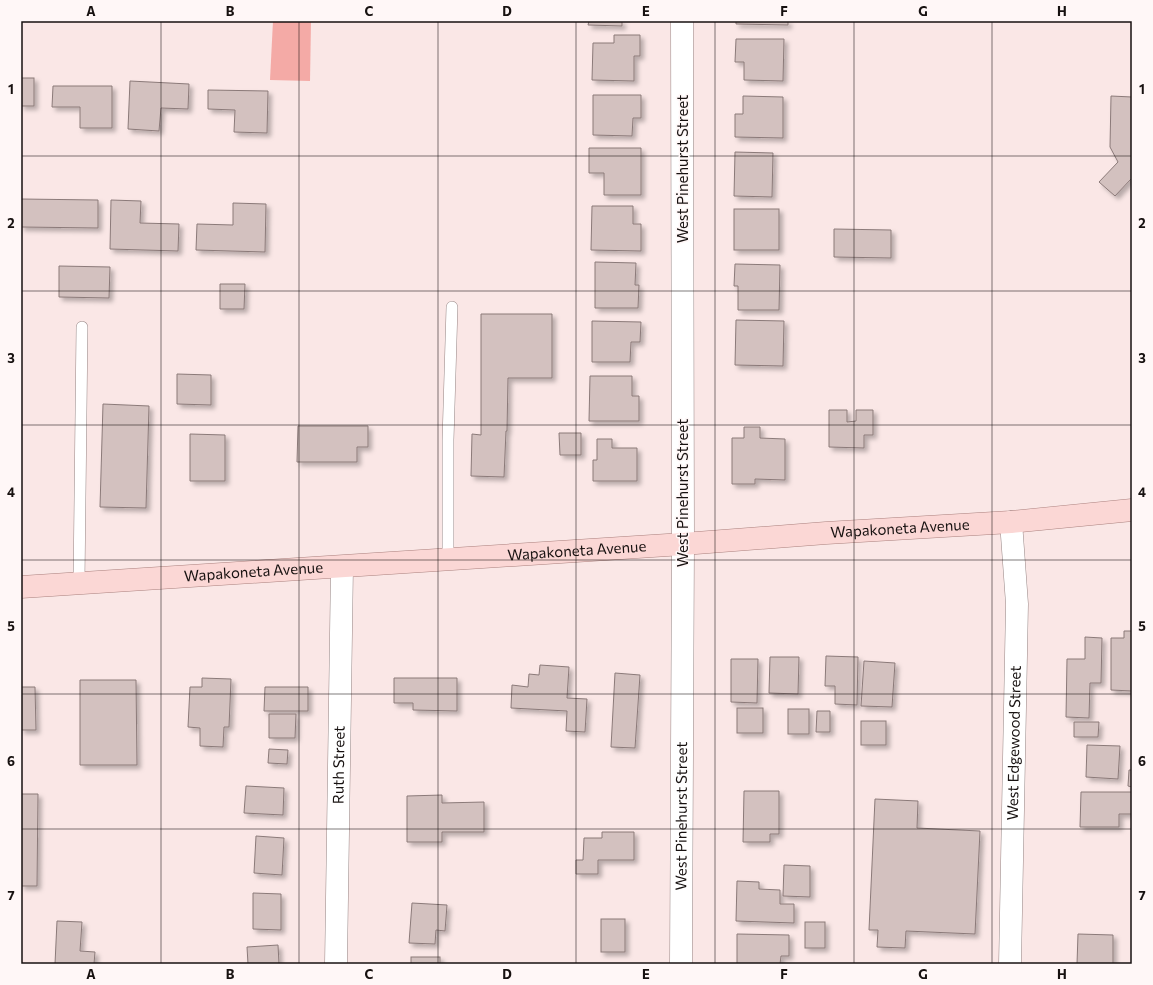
<svg xmlns="http://www.w3.org/2000/svg" width="1153" height="985" font-family="Commissioner,sans-serif">
  <style>
    .green { fill: #f4aaa6 }
    .building { fill: #d3c1bf; stroke: #8b7a79; filter: url(#shadow) }
    .lines { fill: none; stroke-linecap: round; stroke-linejoin: round }
    .service-casing { stroke: #968584; stroke-width: 12 }
    .minor-casing { stroke: #968584; stroke-width: 23 }
    .primary-casing { stroke: #aa817e; stroke-width: 23 }
    .service { stroke: #fff; stroke-width: 11 }
    .minor { stroke: #fff; stroke-width: 22 }
    .primary { stroke: #fbd7d5; stroke-width: 22 }
    .grid { fill: none; stroke: #171110; stroke-width: 1; stroke-opacity: 0.55 }
    .labels { text-anchor: middle; stroke-width: 3; stroke-linejoin: round; paint-order: stroke }
    .street-label { font-size: 15px; fill: #171110; stroke: #fff7f7 }
    .neatline { fill: none; stroke: #171110; stroke-width: 1.5 }
    .grid-label { font-size: 13px; text-anchor: middle; font-weight: bold; fill: #171110 }
  </style>
  <defs>
    <filter id="shadow"><feDropShadow dx="3.5" dy="3.5" stdDeviation="2" flood-color="#0004"/></filter>
  </defs>
  <rect width="100%" height="100%" fill="#fae7e6"/>
  <path class="green" d="M273 21H311L310 81 270 80Z"/>
  <g class="building">
    <path d="M589 21H622V26L588 25Z"/>
    <path d="M736 21H788V25L736 24Z"/>
    <path d="M614 35H640V56H634V81L592 80 593 43H614Z"/>
    <path d="M736 39H784L783 81 744 80V62H735Z"/>
    <rect x="21" y="78" width="13" height="28"/>
    <path d="M130 81 189 84 188 109 161 108 159 131 128 129Z"/>
    <path d="M53 86H112V128H80V107H52Z"/>
    <path d="M208 90 268 91 267 133 234 132 235 110 208 109Z"/>
    <path d="M593 95H641V118H633L632 136 593 135Z"/>
    <path d="M743 96 783 97V138L735 137V114H743Z"/>
    <path d="M1111 96 1132 97V181L1131 179 1115 196 1099 182 1118 162 1110 147Z"/>
    <path d="M589 148H641V195H604V173H589Z"/>
    <path d="M735 152 773 153 772 197 734 196Z"/>
    <path d="M21 199 98 200V228L21 227Z"/>
    <path d="M111 200 141 201 140 223 179 224 178 251 110 249Z"/>
    <path d="M233 203 266 204 265 252 196 250 197 224 233 225Z"/>
    <path d="M592 206H633V224H641V251L591 250Z"/>
    <rect x="734" y="209" width="45" height="41"/>
    <path d="M834 229 891 230V258L834 257Z"/>
    <path d="M595 262 636 263 635 285H639L638 308H595Z"/>
    <path d="M735 264 780 265 779 310H738V286H734Z"/>
    <path d="M59 266 110 267 109 298 59 297Z"/>
    <path d="M220 284H245L244 309H220Z"/>
    <path d="M481 314H552V378H508L507 431H506L504 477 471 476 472 434 481 435Z"/>
    <path d="M736 320 784 321 783 366 735 365Z"/>
    <path d="M592 321 641 322 640 342H631L630 362H592Z"/>
    <path d="M177 374 211 375V405L177 404Z"/>
    <path d="M590 376H632V396H639V421H589Z"/>
    <path d="M103 404 149 406 146 508 100 507Z"/>
    <path d="M829 410H847V422L856 421V410H873V435H864V448L829 447Z"/>
    <path d="M298 426H368V447H357V462H297Z"/>
    <path d="M744 427H760V438L785 439V480L755 479V484H732V438H744Z"/>
    <path d="M559 433H581V455H560Z"/>
    <path d="M190 434 225 435V481H190Z"/>
    <path d="M597 439H612V448H637V481H593V460H597Z"/>
    <path d="M1124 631H1132V691L1111 690V638H1124Z"/>
    <path d="M1085 637 1102 638 1101 683H1090L1089 718 1066 717 1067 659H1085Z"/>
    <path d="M826 656 858 657 857 705 835 704V686H825Z"/>
    <path d="M770 657H799L798 694 769 693Z"/>
    <path d="M731 659H758L757 703 731 702Z"/>
    <path d="M864 661 895 663 892 707 861 706Z"/>
    <path d="M540 665 569 667 567 698 587 699 585 732 566 731 567 711 511 708 512 685 528 687 529 674 539 675Z"/>
    <path d="M615 673 640 675 635 748 611 747Z"/>
    <path d="M202 678 231 679 229 727H224L223 747 200 746V728L188 727 190 687H202Z"/>
    <path d="M394 678H457V711L413 710V703H394Z"/>
    <path d="M80 680H136L137 765H80Z"/>
    <path d="M21 687H35L36 730H21Z"/>
    <path d="M265 687H308V711H264Z"/>
    <rect x="737" y="708" width="26" height="25"/>
    <rect x="788" y="709" width="21" height="25"/>
    <path d="M817 711H830V732H816Z"/>
    <path d="M269 714H296L295 738H269Z"/>
    <rect x="861" y="721" width="25" height="24"/>
    <path d="M1074 722H1099L1098 737H1074Z"/>
    <path d="M1087 745 1120 746 1118 779 1086 777Z"/>
    <path d="M269 749 288 750 287 764 268 763Z"/>
    <path d="M1129 770H1132V787L1128 786Z"/>
    <path d="M246 786 284 788 283 815 244 813Z"/>
    <path d="M744 791H779V834H770V842H743Z"/>
    <path d="M1081 792H1132V814H1119V827H1080Z"/>
    <path d="M21 794H38L37 886H21Z"/>
    <path d="M442 795V803L484 802V832H442V842H407V796Z"/>
    <path d="M875 799 918 801 917 828 980 831 975 934 906 931 905 948 877 947 878 930H869Z"/>
    <path d="M602 832H634V860H598V874H576V860H583L584 838H602Z"/>
    <path d="M256 836 284 838 282 875 254 873Z"/>
    <path d="M784 865 810 866V897L783 896Z"/>
    <path d="M737 881 759 882V889L780 890V904H794V923L736 921Z"/>
    <path d="M253 893 281 894V930L253 929Z"/>
    <path d="M412 903 447 905 445 931 436 930 435 944 409 943Z"/>
    <rect x="601" y="919" width="24" height="33"/>
    <path d="M57 921 82 922 80 951 95 952 94 964H55Z"/>
    <rect x="805" y="922" width="20" height="26"/>
    <path d="M737 934 789 935V956H781L780 964H737Z"/>
    <path d="M1078 934 1113 935V964H1077Z"/>
    <path d="M278 945 279 964H248L247 947Z"/>
    <rect x="411" y="957" width="29" height="7"/>
  </g>
  <g class="lines">
    <g class="service-casing">
      <g id="service">
        <path d="M448 559V440L452 307"/>
        <path d="M79 583 82 327"/>
      </g>
    </g>
    <g class="minor-casing">
      <g id="minor">
        <path id="s1" d="M336 964 342 567"/>
        <path id="s2" d="M681 964 683 544 682 21"/>
        <path id="s3" d="M1010 964 1017 604 1011 522"/>
      </g>
    </g>
    <g class="primary-casing">
      <g id="primary">
        <path id="s4" d="M21 587 683 544 826 533 1011 522 1132 510"/>
      </g>
    </g>
    <use href="#service" class="service"/>
    <use href="#minor" class="minor"/>
    <use href="#primary" class="primary"/>
  </g>
  <path class="grid" d="M161 21V964M299 21V964M438 21V964M576 21V964M715 21V964M854 21V964M992 21V964M21 156H1132M21 291H1132M21 425H1132M21 560H1132M21 694H1132M21 829H1132"/>
  <g class="labels">
    <g class="street-label">
      <text transform="translate(683 169) rotate(-90)" y="5">West Pinehurst Street</text>
      <text transform="translate(683 493) rotate(-90)" y="5">West Pinehurst Street</text>
      <text dy="5" stroke="none"><textPath href="#s4" startOffset="881">Wapakoneta Avenue</textPath></text>
      <text dy="5" stroke="none"><textPath href="#s4" startOffset="557">Wapakoneta Avenue</textPath></text>
      <text dy="5" stroke="none"><textPath href="#s4" startOffset="233">Wapakoneta Avenue</textPath></text>
      <text dy="5" stroke="none"><textPath href="#s3" startOffset="221">West Edgewood Street</textPath></text>
      <text dy="5" stroke="none"><textPath href="#s1" startOffset="199">Ruth Street</textPath></text>
      <text dy="5" stroke="none"><textPath href="#s2" startOffset="148">West Pinehurst Street</textPath></text>
    </g>
  </g>
  <rect width="1153" height="985" fill="none" stroke="#fff7f7" stroke-width="44"/>
  <rect x="22" y="22" width="1109" height="941" class="neatline"/>
  <g class="grid-label">
    <text x="91" y="16">A</text>
    <text x="230" y="16">B</text>
    <text x="369" y="16">C</text>
    <text x="507" y="16">D</text>
    <text x="646" y="16">E</text>
    <text x="784" y="16">F</text>
    <text x="923" y="16">G</text>
    <text x="1062" y="16">H</text>
    <text x="11" y="94">1</text>
    <text x="1142" y="94">1</text>
    <text x="11" y="228">2</text>
    <text x="1142" y="228">2</text>
    <text x="11" y="363">3</text>
    <text x="1142" y="363">3</text>
    <text x="11" y="497">4</text>
    <text x="1142" y="497">4</text>
    <text x="11" y="631">5</text>
    <text x="1142" y="631">5</text>
    <text x="11" y="766">6</text>
    <text x="1142" y="766">6</text>
    <text x="11" y="900">7</text>
    <text x="1142" y="900">7</text>
    <text x="91" y="979">A</text>
    <text x="230" y="979">B</text>
    <text x="369" y="979">C</text>
    <text x="507" y="979">D</text>
    <text x="646" y="979">E</text>
    <text x="784" y="979">F</text>
    <text x="923" y="979">G</text>
    <text x="1062" y="979">H</text>
  </g>
</svg>
